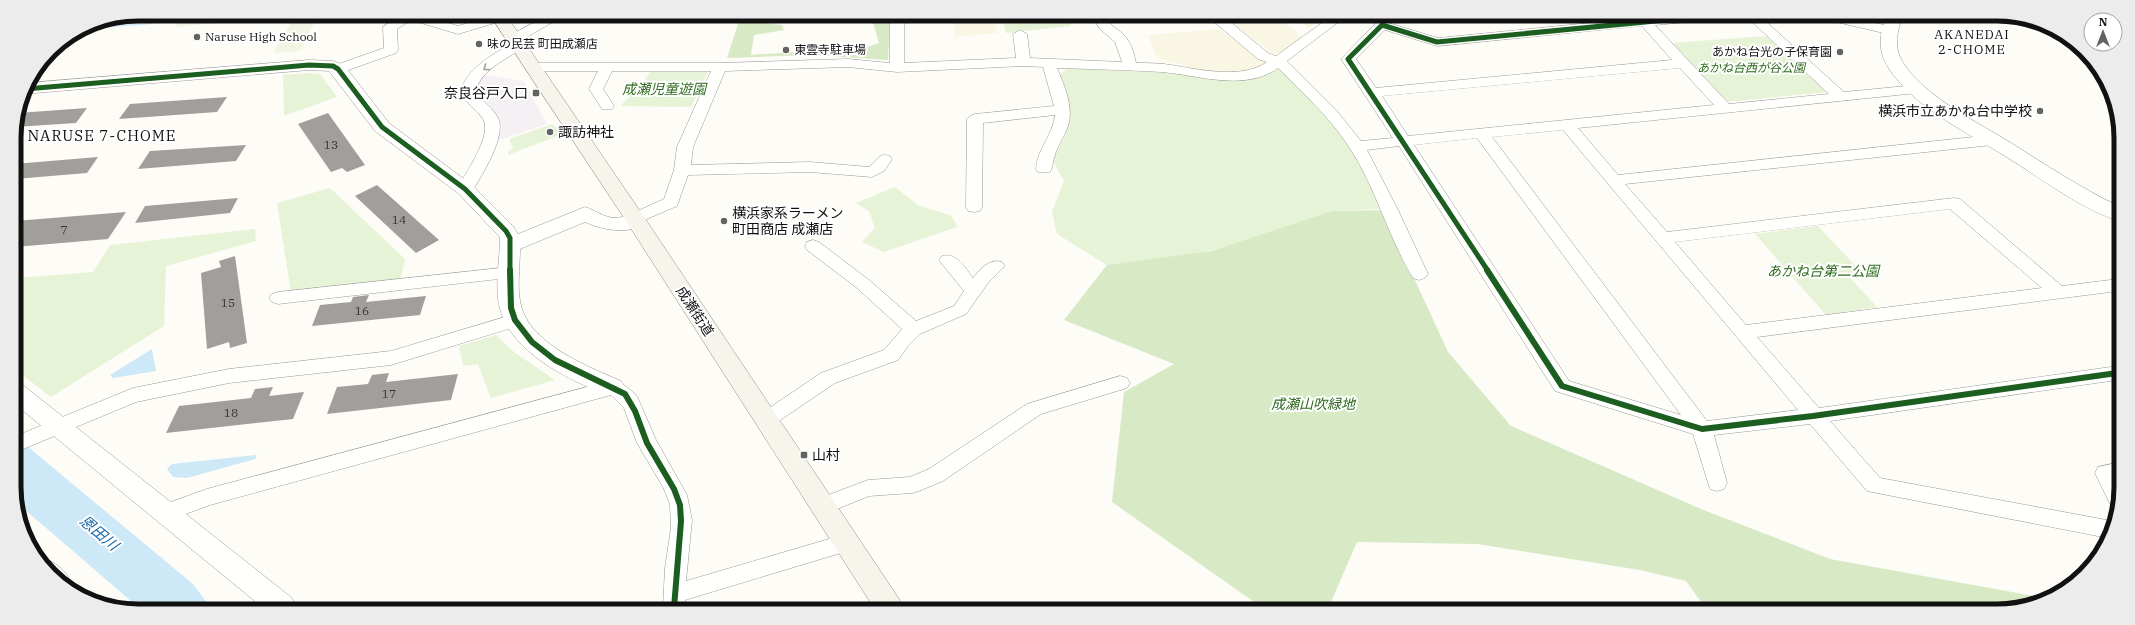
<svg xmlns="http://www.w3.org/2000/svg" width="2135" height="625" font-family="'IBM Plex Serif','Noto Sans JP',serif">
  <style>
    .industrial { fill: #f5f0f3 }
    .farmland { fill: #f9f7e4 }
    .green { fill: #e7f3d7 }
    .forest { fill: #d8eac5 }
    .pitch { fill: #f0f6e1 }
    .water { fill: #cde8f7 }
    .building { fill: #a19f9c }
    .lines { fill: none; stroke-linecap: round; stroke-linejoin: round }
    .minor-casing { stroke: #979795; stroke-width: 1 }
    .tertiary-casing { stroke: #979795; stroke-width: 1 }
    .secondary-casing { stroke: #8e8d8b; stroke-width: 1 }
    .minor { fill: #fffffe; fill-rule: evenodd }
    .tertiary { fill: #fffffe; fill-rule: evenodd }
    .secondary { fill: #f6f4eb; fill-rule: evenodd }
    .cycleway-far1-casing { stroke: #fff; stroke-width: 7 }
    .cycleway-casing { stroke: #fff; stroke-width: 9 }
    .cycleway-far1 { stroke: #1b5e20; stroke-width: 5 }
    .cycleway { stroke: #1b5e20; stroke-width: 6 }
    .oneway { stroke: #a0a09f }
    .poi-dot { fill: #646362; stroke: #fff; stroke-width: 1.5 }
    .labels { text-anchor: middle; stroke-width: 4; stroke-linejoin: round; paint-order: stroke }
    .far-poi-label { font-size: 12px; fill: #111; stroke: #fff; text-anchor: start }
    .far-park-label { font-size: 12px; font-style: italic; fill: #2f6b1f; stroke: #fff }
    .number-label { font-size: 12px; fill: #353434 }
    .far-neighbourhood-label { font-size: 13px; letter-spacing: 1px; fill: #111; stroke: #fff }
    .park-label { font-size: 14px; font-style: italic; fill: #2f6b1f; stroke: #fff }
    .poi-label { font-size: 14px; fill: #111; stroke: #fff; text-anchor: start }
    .street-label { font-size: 14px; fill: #111; stroke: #fff }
    .neighbourhood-label { font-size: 15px; letter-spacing: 1px; fill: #111; stroke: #fff }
    .water-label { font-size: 15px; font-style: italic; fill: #1768a6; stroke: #fff }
    .rim { fill: none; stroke: #111; stroke-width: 5 }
  </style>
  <rect width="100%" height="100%" fill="#fdfcf7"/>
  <path class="industrial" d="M484 75 524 81 547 124 499 140 501 130 500 123 494 111 474 87Z"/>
  <g class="farmland">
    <path d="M953 16H993L998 33 955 37Z"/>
    <path d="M1222 16 1278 17 1303 38 1279 53H1272Z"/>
    <path d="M1291 17H1323L1310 28Z"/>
    <path d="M1218 29 1268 63 1258 69 1228 74 1204 71 1157 58 1148 35Z"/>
  </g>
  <g class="green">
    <path d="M1002 16H1068L1071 26 1006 33Z"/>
    <path d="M1766 36 1828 92 1725 102 1671 43Z"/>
    <path d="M1279 65 1308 98 1328 116 1353 152 1381 209 1332 211 1245 243 1142 266 1107 265 1057 234 1052 212 1064 181 1052 160 1065 136 1070 110 1060 74 1068 68 1168 73 1216 79Z"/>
    <path d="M650 72H708L691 107 620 106 642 85Z"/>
    <path d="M308 73 320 74 337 97 284 116 283 75Z"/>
    <path d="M552 124 562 134 508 155V152L513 148 509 139Z"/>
    <path d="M895 187 918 205 952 216 957 227 884 252 862 242 875 228 869 211 856 203Z"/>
    <path d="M330 188 405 259 400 282 291 293 277 203Z"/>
    <path d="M1818 226 1865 276 1850 278 1877 307 1826 315 1755 234Z"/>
    <path d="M255 229 256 241 166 266 164 326 51 397 16 370 15 278 93 272 110 245Z"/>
    <path d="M496 335 514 352 555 380 491 398 478 364 463 366 459 346Z"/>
  </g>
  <g class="forest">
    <path d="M741 15H754V22L782 25 784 30 754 35 751 55 867 47 879 43 871 16H890L888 60 813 55 727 58Z"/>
    <path d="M1390 210 1408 265 1448 352 1511 426 1701 509 1830 559 2050 599 2044 602 2005 611 1707 610 1686 581 1640 570 1477 544 1357 542 1328 609H1264L1112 502 1124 392 1174 364 1064 320 1107 265 1212 251 1332 211Z"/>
  </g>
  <g class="pitch">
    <path d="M184 14H282L280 17 174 27Z"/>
    <path d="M318 16 300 51 273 53 294 18Z"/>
  </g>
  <g class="water">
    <path d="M138 14H159L152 24 113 27 120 17Z"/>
    <path d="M152 349 156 371 113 378 110 375Z"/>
    <path d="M16 437 193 584 210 607H138L16 502Z"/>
    <path d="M257 455 255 459 187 478 173 477 167 469 172 464Z"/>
  </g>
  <g class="building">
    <path d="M227 97 217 112 119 119 130 104Z"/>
    <path d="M87 108 76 123 15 127 18 113Z"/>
    <path d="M328 113 365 165 347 172 342 168 331 172 298 124Z"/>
    <path d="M246 145 236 161 138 169 150 151Z"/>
    <path d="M98 157 87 173 15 179 14 164Z"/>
    <path d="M377 185 439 240 416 253 355 196Z"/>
    <path d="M238 198 230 213 135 223 145 206Z"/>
    <path d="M126 212 108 239 15 247V221Z"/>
    <path d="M235 256 247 343 230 348 229 342 207 349 201 273 221 267 219 261Z"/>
    <path d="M369 295 366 302 426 296 420 315 312 326 320 305 351 302 353 297Z"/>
    <path d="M389 373 386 382 458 374 451 400 327 414 337 387 368 384 372 375Z"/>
    <path d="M273 387 269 396 304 392 293 419 166 433 179 406 251 398 255 389Z"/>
  </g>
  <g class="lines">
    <g class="minor-casing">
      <g id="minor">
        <path d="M400 15H423L458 26 493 15H505L507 17 505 20 458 34 411 20 397 29 398 50 396 53 343 72H333L331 69 333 66 384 48 383 27Z"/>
        <path d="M548 15H565L520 41 525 45 523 48C505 60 480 70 475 93 482 101 493 108 498 118 507 136 481 177 471 193L465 194 459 193 457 189C465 174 493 135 483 119 477 109 466 103 460 94 466 68 491 56 512 43L507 39 509 36Z"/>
        <path d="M1092 16H1106C1109 25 1116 28 1123 34 1131 42 1134 53 1136 63 1145 63 1155 63 1164 64 1194 68 1241 81 1267 62L1258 59 1207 16H1223L1268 53 1276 56 1330 17H1345L1287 61 1337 111 1361 141 1393 138 1341 59 1377 22 1382 21 1438 38 1651 17H1703L1697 21 1655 25 1729 104 1829 94 1748 18H1762L1844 92 1917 85 1922 86 1924 89 1922 92 1917 93 1578 128 1618 175 1992 135 1997 137 2000 140 1997 143 1992 145 1625 184 1667 232 1954 198 1960 199 2062 286 2118 279V291L1757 337 1819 408 2118 366 2117 380 1830 421 1880 478 2112 521 2115 522 2108 538 1867 491 1810 424 1714 435 1727 483 1724 489 1717 491 1710 489 1693 434 1555 391 1399 146 1367 150 1398 210 1428 274 1425 278 1419 280 1413 278C1388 237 1376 187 1349 147 1330 117 1303 93 1278 68 1245 92 1198 75 1162 72 1127 70 1092 69 1057 68 1064 85 1074 107 1068 126 1065 135 1059 143 1056 152 1053 158 1053 167 1050 172H1038L1036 169C1037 149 1053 135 1055 115L983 123 982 207 980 211 974 212 968 211 966 207 967 119 970 116 975 114 1054 106 1043 67 1023 66 897 72 848 67 725 71 693 147 691 165 810 162 869 167C878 161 877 152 890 156L892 159 884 171 872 177 810 172 688 175 677 206 635 224 629 223 627 219 629 215 664 199 674 170 677 147 711 71H612L603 89 614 106 612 109H602L589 89 598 71H534L529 70 527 67 529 64 534 63H720L848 59 890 63V22L897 18 904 22V63L1016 58 1013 34 1020 30 1027 34 1030 58 1122 62 1115 42 1100 29ZM1642 26 1672 60 1376 88 1356 59 1385 30 1437 46ZM1680 68 1714 105 1408 136 1382 96ZM1563 130 1798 410 1707 421 1492 137ZM1477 138 1681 415 1569 381 1414 145ZM1950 209 2042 288 1746 325 1675 242Z"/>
        <path d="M1830 18H1853L1893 27 1895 30 1888 34 1832 21Z"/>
        <path d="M813 240 819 242 869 280 916 321 954 306 964 291 942 264 939 260 942 256C957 252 965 268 973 278 980 269 990 258 1002 262L1005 266 988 283 966 314 920 334 908 346 898 360 835 383 773 425 766 428 759 425 756 420 759 415 821 373 884 350 902 329 857 288 807 250 805 246 807 242Z"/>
        <path d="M510 267 516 269 519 273 516 277 278 304 272 302 269 298 272 294 278 292Z"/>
        <path d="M515 314 521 315 524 320 521 325 391 365 229 383 136 402 16 452V436L133 388 229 369 391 351Z"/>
        <path d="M1120 376 1127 378 1130 383 1127 388 1041 414 943 481 919 491 912 493 869 496 822 515 815 512 812 506 815 500 868 480 910 477 929 469 1027 404Z"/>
        <path d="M613 380 627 387 637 396 656 440 687 495 692 520 686 581 846 534 854 537 857 543 854 549 685 600V608H663L665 568 671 528 670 504 663 487 637 443 624 408 611 395 210 505 164 522 157 519 153 513 157 507 207 489Z"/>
        <path d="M2117 463V506L2110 504 2095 473 2098 467Z"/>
        <path d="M44 558C55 562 66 571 71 582L68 588 45 569 40 559Z"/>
      </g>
    </g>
    <g class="tertiary-casing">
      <g id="tertiary">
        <path d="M1886 18H1902C1896 34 1894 50 1904 64 1925 97 1979 123 2011 143 2046 165 2081 188 2118 206V220C2088 213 2040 178 2013 161 1973 135 1914 109 1888 67 1878 51 1879 35 1886 18Z"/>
        <path d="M309 60 333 61 344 65 389 123 472 185 513 226 518 234 585 207C595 210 605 218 615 218 625 218 632 211 642 214L645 219C633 238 601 229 585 222L520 249C520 268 516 291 522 309 534 346 589 367 621 381L625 387 621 393 613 396C572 383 512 353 500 309 494 287 500 260 500 238L498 235 458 193 375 131 329 71 309 70 23 94 28 83Z"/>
        <path d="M16 383 24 386 292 598 296 607H262L16 405Z"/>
      </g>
    </g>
    <g class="secondary-casing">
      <path id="secondary" d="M490 15H506L642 214 899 599 903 608H874L628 224Z"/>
    </g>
    <use href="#minor" class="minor"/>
    <use href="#tertiary" class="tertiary"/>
    <use href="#secondary" class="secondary"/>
    <g class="cycleway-far1-casing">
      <g id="cycleway-far1">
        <path d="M25 89 309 65 333 66 338 69 382 127 465 189 506 231 510 238V271"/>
        <path d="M1488 271 1348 59 1382 25 1437 42 1697 17"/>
      </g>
    </g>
    <g class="cycleway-casing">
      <g id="cycleway">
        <path d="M510 270 511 308 515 320 532 342 555 360 625 394 635 411 647 443 674 489 680 505 681 521 674 608"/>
        <path d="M1487 270 1562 386 1702 429 1813 416 2117 373"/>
      </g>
    </g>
    <use href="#cycleway-far1" class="cycleway-far1"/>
    <use href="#cycleway" class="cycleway"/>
  </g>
  <defs><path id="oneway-chevron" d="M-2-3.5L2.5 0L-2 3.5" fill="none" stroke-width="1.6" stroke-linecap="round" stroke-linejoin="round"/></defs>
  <use class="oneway" href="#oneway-chevron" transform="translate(486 68) rotate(144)"/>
  <g class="poi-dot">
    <circle cx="197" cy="37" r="4"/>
    <circle cx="479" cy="44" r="4"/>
    <circle cx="786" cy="50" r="4"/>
    <circle cx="1840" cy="52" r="4"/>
    <rect x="532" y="89" width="8" height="8" rx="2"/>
    <circle cx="2040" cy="111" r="4"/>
    <circle cx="550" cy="132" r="4"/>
    <circle cx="724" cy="221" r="4"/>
    <rect x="800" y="451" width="8" height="8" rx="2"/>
  </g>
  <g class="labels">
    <g class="far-poi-label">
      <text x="205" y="41">Naruse High School</text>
      <text x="487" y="48">味の民芸 町田成瀬店</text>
      <text x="794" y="54">東雲寺駐車場</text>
      <text x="1832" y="56" text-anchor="end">あかね台光の子保育園</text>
    </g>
    <g class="far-park-label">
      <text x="1751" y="72">あかね台西が谷公園</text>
    </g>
    <g class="number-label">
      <text x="331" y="149">13</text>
      <text x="399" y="224">14</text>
      <text x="64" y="234">7</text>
      <text x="228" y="307">15</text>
      <text x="362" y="315">16</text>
      <text x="389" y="398">17</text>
      <text x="231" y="417">18</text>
    </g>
    <g class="far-neighbourhood-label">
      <text x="1972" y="39">AKANEDAI<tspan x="1972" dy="15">2-CHOME</tspan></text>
    </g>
    <g class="park-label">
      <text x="664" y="94">成瀬児童遊園</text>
      <text x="1823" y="276">あかね台第二公園</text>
      <text x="1313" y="409">成瀬山吹緑地</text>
    </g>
    <g class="poi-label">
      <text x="528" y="98" text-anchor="end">奈良谷戸入口</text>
      <text x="2032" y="116" text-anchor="end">横浜市立あかね台中学校</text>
      <text x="558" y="137">諏訪神社</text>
      <text x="732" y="218">横浜家系ラーメン<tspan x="732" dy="16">町田商店 成瀬店</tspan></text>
      <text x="812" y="460">山村</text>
    </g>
    <g class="street-label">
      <text transform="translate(695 311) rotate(57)" y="5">成瀬街道</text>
    </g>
    <g class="neighbourhood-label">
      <text x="102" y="141">NARUSE 7-CHOME</text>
    </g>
    <g class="water-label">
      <text transform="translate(99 533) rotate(40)" y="5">恩田川</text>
    </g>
  </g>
  <path d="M0 0H2135V625H0ZM138 21H1997A117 117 0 0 1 2114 138V487A117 117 0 0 1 1997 604H138A117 117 0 0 1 21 487V138A117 117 0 0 1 138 21Z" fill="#ececec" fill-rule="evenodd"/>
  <path class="rim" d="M138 21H1997A117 117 0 0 1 2114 138V487A117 117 0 0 1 1997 604H138A117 117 0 0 1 21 487V138A117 117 0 0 1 138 21Z"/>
  <g transform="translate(2103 32)"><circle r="19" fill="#ffffff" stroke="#a0a0a0"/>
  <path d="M0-3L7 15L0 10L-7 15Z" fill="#646362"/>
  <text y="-6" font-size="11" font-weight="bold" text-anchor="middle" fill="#111111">N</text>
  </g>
</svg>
